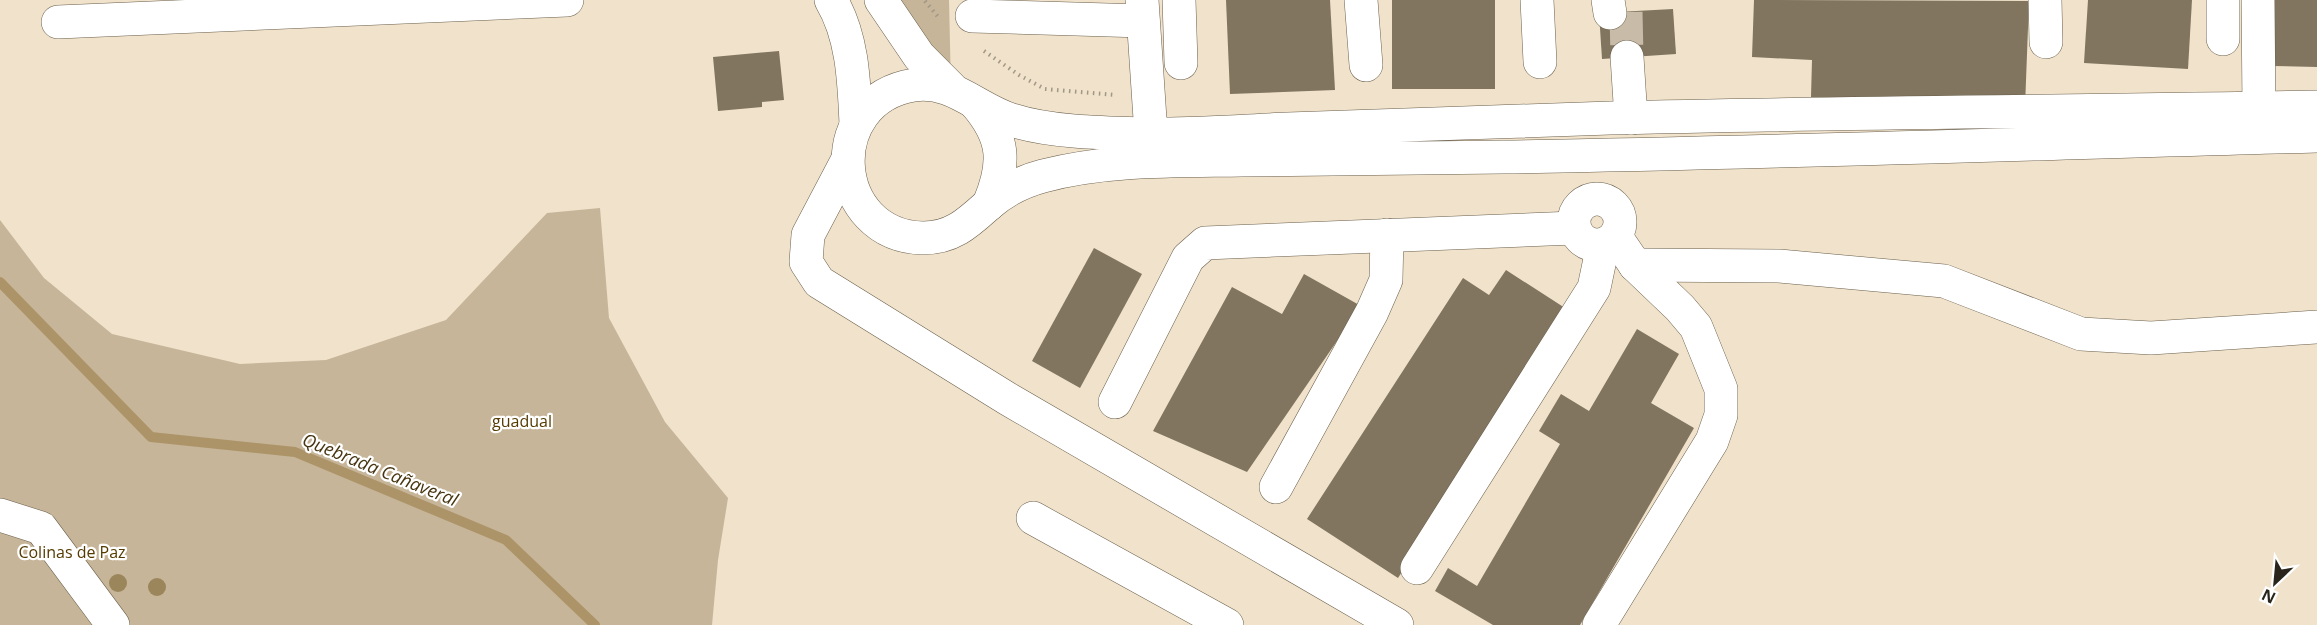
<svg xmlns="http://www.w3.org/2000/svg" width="2317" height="625" font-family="'Open Sans',sans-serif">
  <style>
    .green { fill: #c6b599 }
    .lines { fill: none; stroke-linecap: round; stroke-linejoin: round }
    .stream { stroke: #ad9468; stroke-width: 10 }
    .building { fill: #817560 }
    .minor-tunnel { stroke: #c8bca8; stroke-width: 33; stroke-dasharray: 33 16; stroke-linecap: butt }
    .minor-casing { stroke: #6b5f4b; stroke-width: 34 }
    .path { stroke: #a19785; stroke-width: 4; stroke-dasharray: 1.5 4.5; stroke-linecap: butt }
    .minor { stroke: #fff; stroke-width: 33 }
    .tree { fill: #9b865b }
    .labels { text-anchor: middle; stroke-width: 4.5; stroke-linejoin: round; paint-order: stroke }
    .park-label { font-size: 16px; fill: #553b00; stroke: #fff }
    .water-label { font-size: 18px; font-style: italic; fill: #473410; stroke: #fff }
  </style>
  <rect width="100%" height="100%" fill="#f0e2cb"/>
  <g class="green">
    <path d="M881 0H949L951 88Z"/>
    <path d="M600 208 609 318 665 422 728 498 718 560 712 625H0V220L44 278 112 334 240 364 326 360 446 320 547 213Z"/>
  </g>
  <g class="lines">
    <path class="stream" d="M0 282 151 437 295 452 506 540 595 625"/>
  </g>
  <g class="building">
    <path d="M1226 0H1330L1335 90 1230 94Z"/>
    <rect x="1392" y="0" width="103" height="89"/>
    <path d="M1754 0 2029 1 2025 107 1811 97 1812 60 1752 57Z"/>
    <path d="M2088 0H2192L2188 69 2084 63Z"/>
    <path d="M2275 0H2317V67L2273 66Z"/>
    <path d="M1673 9 1676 54 1602 59 1599 13Z"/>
    <path d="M779 51 784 100 762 102V107L718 111 713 57Z"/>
    <path d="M1094 248 1142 274 1080 388 1032 361Z"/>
    <path d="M1506 270 1565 308 1550 341 1398 578 1307 519 1463 278 1489 295Z"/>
    <path d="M1304 274 1361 306 1247 472 1153 431 1232 287 1282 314Z"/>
    <path d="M1637 329 1679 354 1651 403 1694 428 1580 625H1493L1435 591 1448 568 1477 586 1560 444 1539 431 1561 394 1589 411Z"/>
  </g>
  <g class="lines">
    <path class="minor-tunnel" d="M1626 12 1627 57"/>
    <g class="minor-casing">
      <g id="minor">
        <path d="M831 0C853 37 854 82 856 124"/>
        <path d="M881 0 919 56 951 88"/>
        <path d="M1142 0 1151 134"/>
        <path d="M1179 0 1181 63"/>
        <path d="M1361 0 1366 65"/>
        <path d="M1537 0 1540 62"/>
        <path d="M1608 0 1610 13"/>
        <path d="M2045 0 2046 42"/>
        <path d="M2223 0V39"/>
        <path d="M2258 0 2259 108"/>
        <path d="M972 16 1143 21"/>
        <path d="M58 22 567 0"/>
        <path d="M1627 57 1631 118"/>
        <path d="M976 104C1005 138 1006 163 989 204"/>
        <path d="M2317 107C2081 112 1846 112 1610 118 1503 121 1395 126 1288 129 1242 131 1196 135 1150 134 1108 133 1052 133 1012 120 978 110 952 79 914 85 820 100 830 236 923 238 953 238 969 222 989 204 1004 191 1024 181 1043 176 1107 159 1176 161 1242 160 1329 159 1416 158 1503 157 1774 153 2046 143 2317 136"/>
        <path d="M847 161 808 235 806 262 819 282 1008 399 1397 625"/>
        <circle cx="1597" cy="222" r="23"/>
        <path d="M1635 265 1779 266 1944 281 2081 334 2151 338 2317 327"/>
        <path d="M1115 402 1188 258 1205 243 1574 228"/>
        <path d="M1276 487 1372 312 1386 280 1387 235"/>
        <path d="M0 515 41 528 113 625"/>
        <path d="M1033 518 1227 625"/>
        <path d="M1417 568 1594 288 1603 245"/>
        <path d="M1599 625 1712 441 1721 415V389L1696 327 1680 308 1635 265 1616 237"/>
      </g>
    </g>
    <g class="path">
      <path d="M925 1 939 18"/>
      <path d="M984 51 1019 75 1045 89 1116 95"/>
    </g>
    <use href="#minor" class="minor"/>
  </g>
  <g class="tree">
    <circle cx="118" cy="583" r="9"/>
    <circle cx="157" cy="587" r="9"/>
  </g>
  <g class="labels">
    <g class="park-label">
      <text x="522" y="427">guadual</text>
      <text x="72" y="558">Colinas de Paz</text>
    </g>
    <g class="water-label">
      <text transform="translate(380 470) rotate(22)" y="6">Quebrada Cañaveral</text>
    </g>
  </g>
  <g transform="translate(2275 583) rotate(206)" stroke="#ffffff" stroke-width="4.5" paint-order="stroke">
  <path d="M0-4.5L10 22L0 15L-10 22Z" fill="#2a251c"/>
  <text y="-9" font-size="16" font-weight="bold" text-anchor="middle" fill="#2a251c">N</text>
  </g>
</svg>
